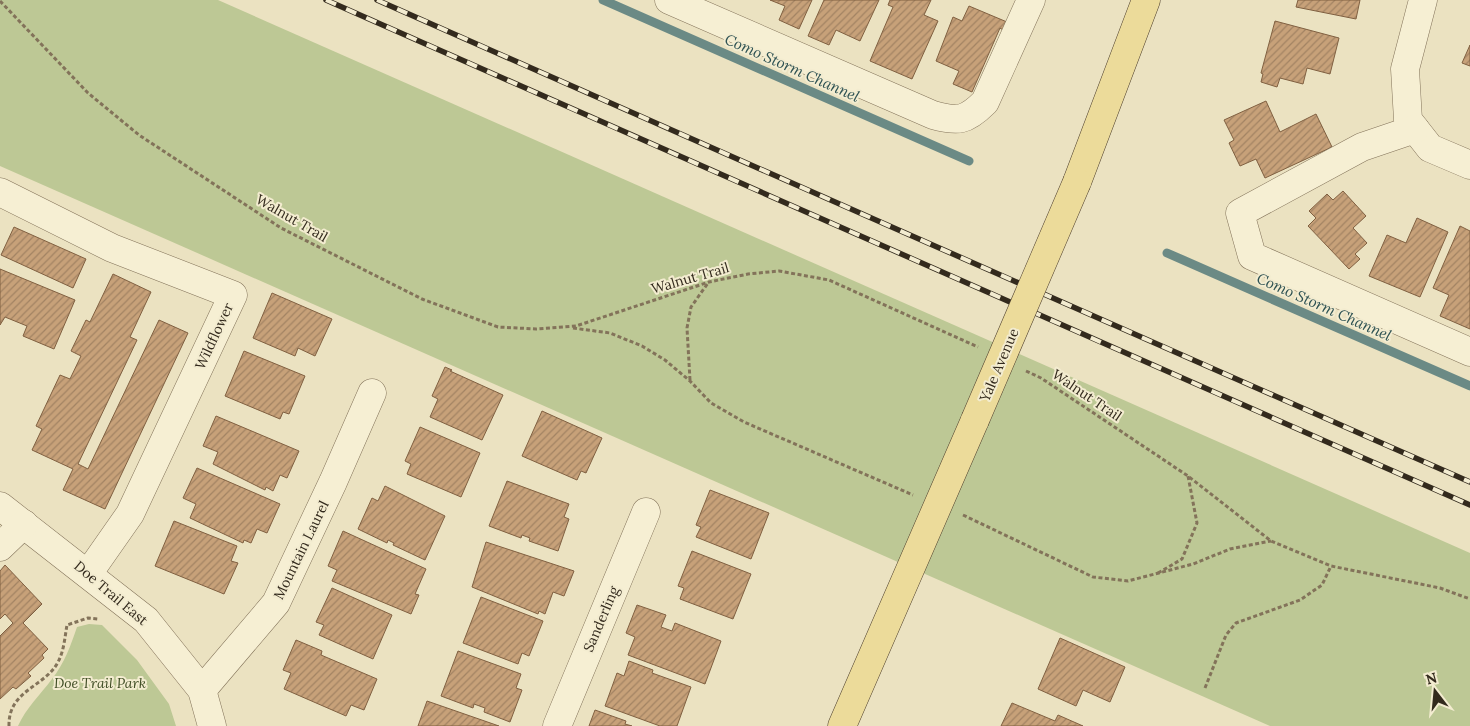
<svg xmlns="http://www.w3.org/2000/svg" width="1470" height="726" font-family="Lora,serif">
  <style>
    .park { fill: #bdc895 }
    .lines { fill: none; stroke-linecap: round; stroke-linejoin: round }
    .stream { stroke: #6b8a85; stroke-width: 9 }
    .building { fill: url(#building-hatch); stroke: #806041 }
    .minor-casing { stroke: #83735a; stroke-width: 29 }
    .major-casing { stroke: #50412e; stroke-width: 29 }
    .path { stroke: #83735a; stroke-width: 3; stroke-dasharray: 4 2.5; stroke-linecap: butt }
    .minor { stroke: #f6efd3; stroke-width: 28 }
    .major { stroke: #ecdb9a; stroke-width: 28 }
    .rail-casing { stroke: #332a1d; stroke-width: 5.5 }
    .rail { stroke: #f3ecd0; stroke-width: 4; stroke-dasharray: 11; stroke-linecap: butt }
    .major-bridge-casing { stroke: #50412e; stroke-width: 29; stroke-linecap: butt }
    .major-bridge { stroke: #ecdb9a; stroke-width: 28 }
    .labels { text-anchor: middle; stroke-width: 4; stroke-linejoin: round; paint-order: stroke }
    .street-label { font-size: 14px; fill: #332a1d; stroke: #f3ecd0 }
    .park-label { font-size: 14px; font-style: italic; fill: #404e25; stroke: #f3ecd0 }
    .water-label { font-size: 15px; font-style: italic; fill: #2d5152; stroke: #f3ecd0 }
  </style>
  <defs>
    <pattern id="building-hatch" width="6" height="6" patternUnits="userSpaceOnUse" patternTransform="scale(1.25)"><rect width="6" height="6" fill="#c7a179"/><path d="M-1 1l2-2M0 6l6-6M5 7l2-2" fill="none" stroke="#a28363"/></pattern>
  </defs>
  <rect width="100%" height="100%" fill="#ebe2c1"/>
  <g class="park">
    <path d="M0 0H218L1470 553V726H1270L0 166Z"/>
    <path d="M89 624 102 625 137 660 169 704 176 726H18C26 708 40 695 52 679 64 664 71 645 77 627Z"/>
  </g>
  <g class="lines">
    <g class="stream">
      <path d="M603 0 969 161"/>
      <path d="M1167 253 1470 386"/>
    </g>
  </g>
  <g class="building">
    <path d="M770 0H812L799 29 779 20 785 6Z"/>
    <path d="M824 0H879L860 41 836 30 829 45 808 36Z"/>
    <path d="M890 0H931L924 15 938 21 912 79 870 61 893 7 888 5Z"/>
    <path d="M1298 0H1360L1356 19 1296 7Z"/>
    <path d="M969 6 1007 22 1003 30 1000 28 972 92 953 84 959 71 936 61 953 17 962 21Z"/>
    <path d="M1275 21 1339 38 1330 74 1307 68 1303 84 1280 78 1277 87 1261 82 1263 74 1261 73Z"/>
    <path d="M1470 45V66L1462 63Z"/>
    <path d="M1266 101 1280 132 1316 114 1332 147 1265 178 1256 159 1240 166 1229 143 1234 140 1224 120Z"/>
    <path d="M1343 191 1366 216 1353 228 1367 243 1355 254 1360 259 1349 269 1308 226 1316 218 1309 211 1327 194 1333 200Z"/>
    <path d="M1417 218 1448 232 1420 297 1369 276 1387 235 1406 243Z"/>
    <path d="M1460 226 1470 231V329L1440 316 1449 295 1433 288Z"/>
    <path d="M14 227 86 259 73 288 1 255Z"/>
    <path d="M0 269 75 300 54 349 23 336 27 326 5 317 0 325Z"/>
    <path d="M113 274 151 292 130 337 137 340 78 464 88 469 159 320 188 333 105 509 63 490 73 469 32 450 42 429 36 426 60 375 70 379 81 356 71 351 86 320 90 322Z"/>
    <path d="M272 293 332 319 315 356 298 348 295 356 253 338Z"/>
    <path d="M244 351 305 376 289 414 283 412 280 419 225 396Z"/>
    <path d="M445 367 452 370 450 371 503 395 482 440 430 417 438 399 432 396Z"/>
    <path d="M542 411 602 438 586 473 581 471 577 480 522 456Z"/>
    <path d="M216 416 299 451 287 478 280 475 273 491 266 487 265 490 213 464 218 452 203 446Z"/>
    <path d="M420 427 480 453 461 497 407 474 411 464 405 461Z"/>
    <path d="M197 468 280 504 267 533 257 529 251 543 244 540 243 543 190 518 196 504 183 498Z"/>
    <path d="M507 481 569 504 564 517 569 519 558 551 529 541 530 538 522 535 521 538 489 526Z"/>
    <path d="M385 486 445 516 425 560 393 545 394 543 388 540 387 543 358 529 372 498 378 501Z"/>
    <path d="M710 490 769 513 751 559 696 537 701 527 696 525Z"/>
    <path d="M174 521 237 546 231 561 238 563 224 594 155 566Z"/>
    <path d="M343 531 426 569 415 594 419 595 411 614 332 581 337 570 328 566Z"/>
    <path d="M486 542 574 571 564 596 553 592 545 614 539 611 538 614 472 587Z"/>
    <path d="M692 551 751 574 733 619 680 599 684 588 678 586Z"/>
    <path d="M5 565 42 604 23 623 48 649 42 655 44 658 28 673 31 676 16 689 13 687 0 699V636L13 623 5 614 0 619V571Z"/>
    <path d="M332 588 392 615 373 659 319 635 324 625 316 622Z"/>
    <path d="M481 597 543 621 529 656 522 653 518 664 463 643Z"/>
    <path d="M637 605 666 615 661 627 672 631 675 623 721 641 705 684 628 655 635 637 626 633Z"/>
    <path d="M1060 638 1125 667 1110 702 1083 690 1076 706 1038 689Z"/>
    <path d="M296 640 322 651 321 655 377 679 364 710 351 705 346 716 284 689 291 673 283 670Z"/>
    <path d="M458 651 521 674 516 688 522 690 510 722 484 712 485 708 474 704 473 708 441 696Z"/>
    <path d="M629 661 653 670 652 673 691 687 677 726H660L605 706 617 673 624 676Z"/>
    <path d="M427 701 499 726H418Z"/>
    <path d="M1012 703 1055 721 1058 715 1083 726H1001Z"/>
    <path d="M595 710 626 721 625 724 632 726H589Z"/>
  </g>
  <g class="lines">
    <g class="minor-casing">
      <g id="minor">
        <path d="M669 0 933 115C958 122 966 121 985 102L1031 0"/>
        <path d="M1423 0 1405 69 1408 120 1430 148 1470 165"/>
        <path d="M1415 129 1362 147 1240 213 1252 256 1470 352"/>
        <path d="M0 192 112 248 233 295 130 514 88 574"/>
        <path d="M0 506 146 620 202 690 212 726"/>
        <path d="M0 547 24 524"/>
        <path d="M202 690 276 603 333 482 372 393"/>
        <path d="M557 726 646 512"/>
      </g>
    </g>
    <g class="major-casing">
      <g id="major">
        <path d="M1077 182 1146 0"/>
        <path d="M842 726 975 420"/>
      </g>
    </g>
    <g class="path">
      <path d="M0 1 88 93 139 135 281 228 422 299 498 327 536 329 576 326 709 282 748 274 779 271 829 280 978 347"/>
      <path d="M573 328 610 333 642 346 665 360 690 381 711 403 744 422 913 495"/>
      <path d="M1026 371 1041 378 1188 476 1271 541 1331 566 1440 588 1470 599"/>
      <path d="M690 380 687 328 691 307 708 283"/>
      <path d="M963 515 1093 577 1128 581 1193 564 1230 549 1271 541"/>
      <path d="M1158 573 1182 559 1197 523 1188 476"/>
      <path d="M1205 688 1226 635 1236 623 1300 600 1322 585 1331 566"/>
      <path d="M9 726C8 689 47 687 59 660 64 650 65 636 67 625L88 618 98 619"/>
    </g>
    <use href="#minor" class="minor"/>
    <use href="#major" class="major"/>
    <g class="rail-casing">
      <g id="rail">
        <path d="M326 0 1470 505"/>
        <path d="M377 0 1470 482"/>
      </g>
    </g>
    <use href="#rail" class="rail"/>
    <g class="major-bridge-casing">
      <path id="major-bridge" d="M975 420 1077 182"/>
    </g>
    <use href="#major-bridge" class="major-bridge"/>
  </g>
  <g class="labels">
    <g class="street-label">
      <text transform="translate(292 218) rotate(30)" y="5">Walnut Trail</text>
      <text transform="translate(690 278) rotate(-16)" y="5">Walnut Trail</text>
      <text transform="translate(214 336) rotate(-65)" y="5">Wildflower</text>
      <text transform="translate(999 365) rotate(-67)" y="5">Yale Avenue</text>
      <text transform="translate(1087 395) rotate(34)" y="5">Walnut Trail</text>
      <text transform="translate(301 550) rotate(-64)" y="5">Mountain Laurel</text>
      <text transform="translate(111 593) rotate(40)" y="5">Doe Trail East</text>
      <text transform="translate(601 619) rotate(-67)" y="5">Sanderling</text>
    </g>
    <g class="park-label">
      <text x="100" y="688">Doe Trail Park</text>
    </g>
    <g class="water-label">
      <text transform="translate(792 68) rotate(24)" y="5">Como Storm Channel</text>
      <text transform="translate(1324 307) rotate(24)" y="5">Como Storm Channel</text>
    </g>
  </g>
  <g transform="translate(1435 691) rotate(344)" stroke="#f3ecd0" stroke-width="4" paint-order="stroke">
  <path d="M0-4L9 19L0 12L-9 19Z" fill="#332a1d"/>
  <text y="-8" font-size="14" font-weight="bold" text-anchor="middle" fill="#332a1d">N</text>
  </g>
</svg>
